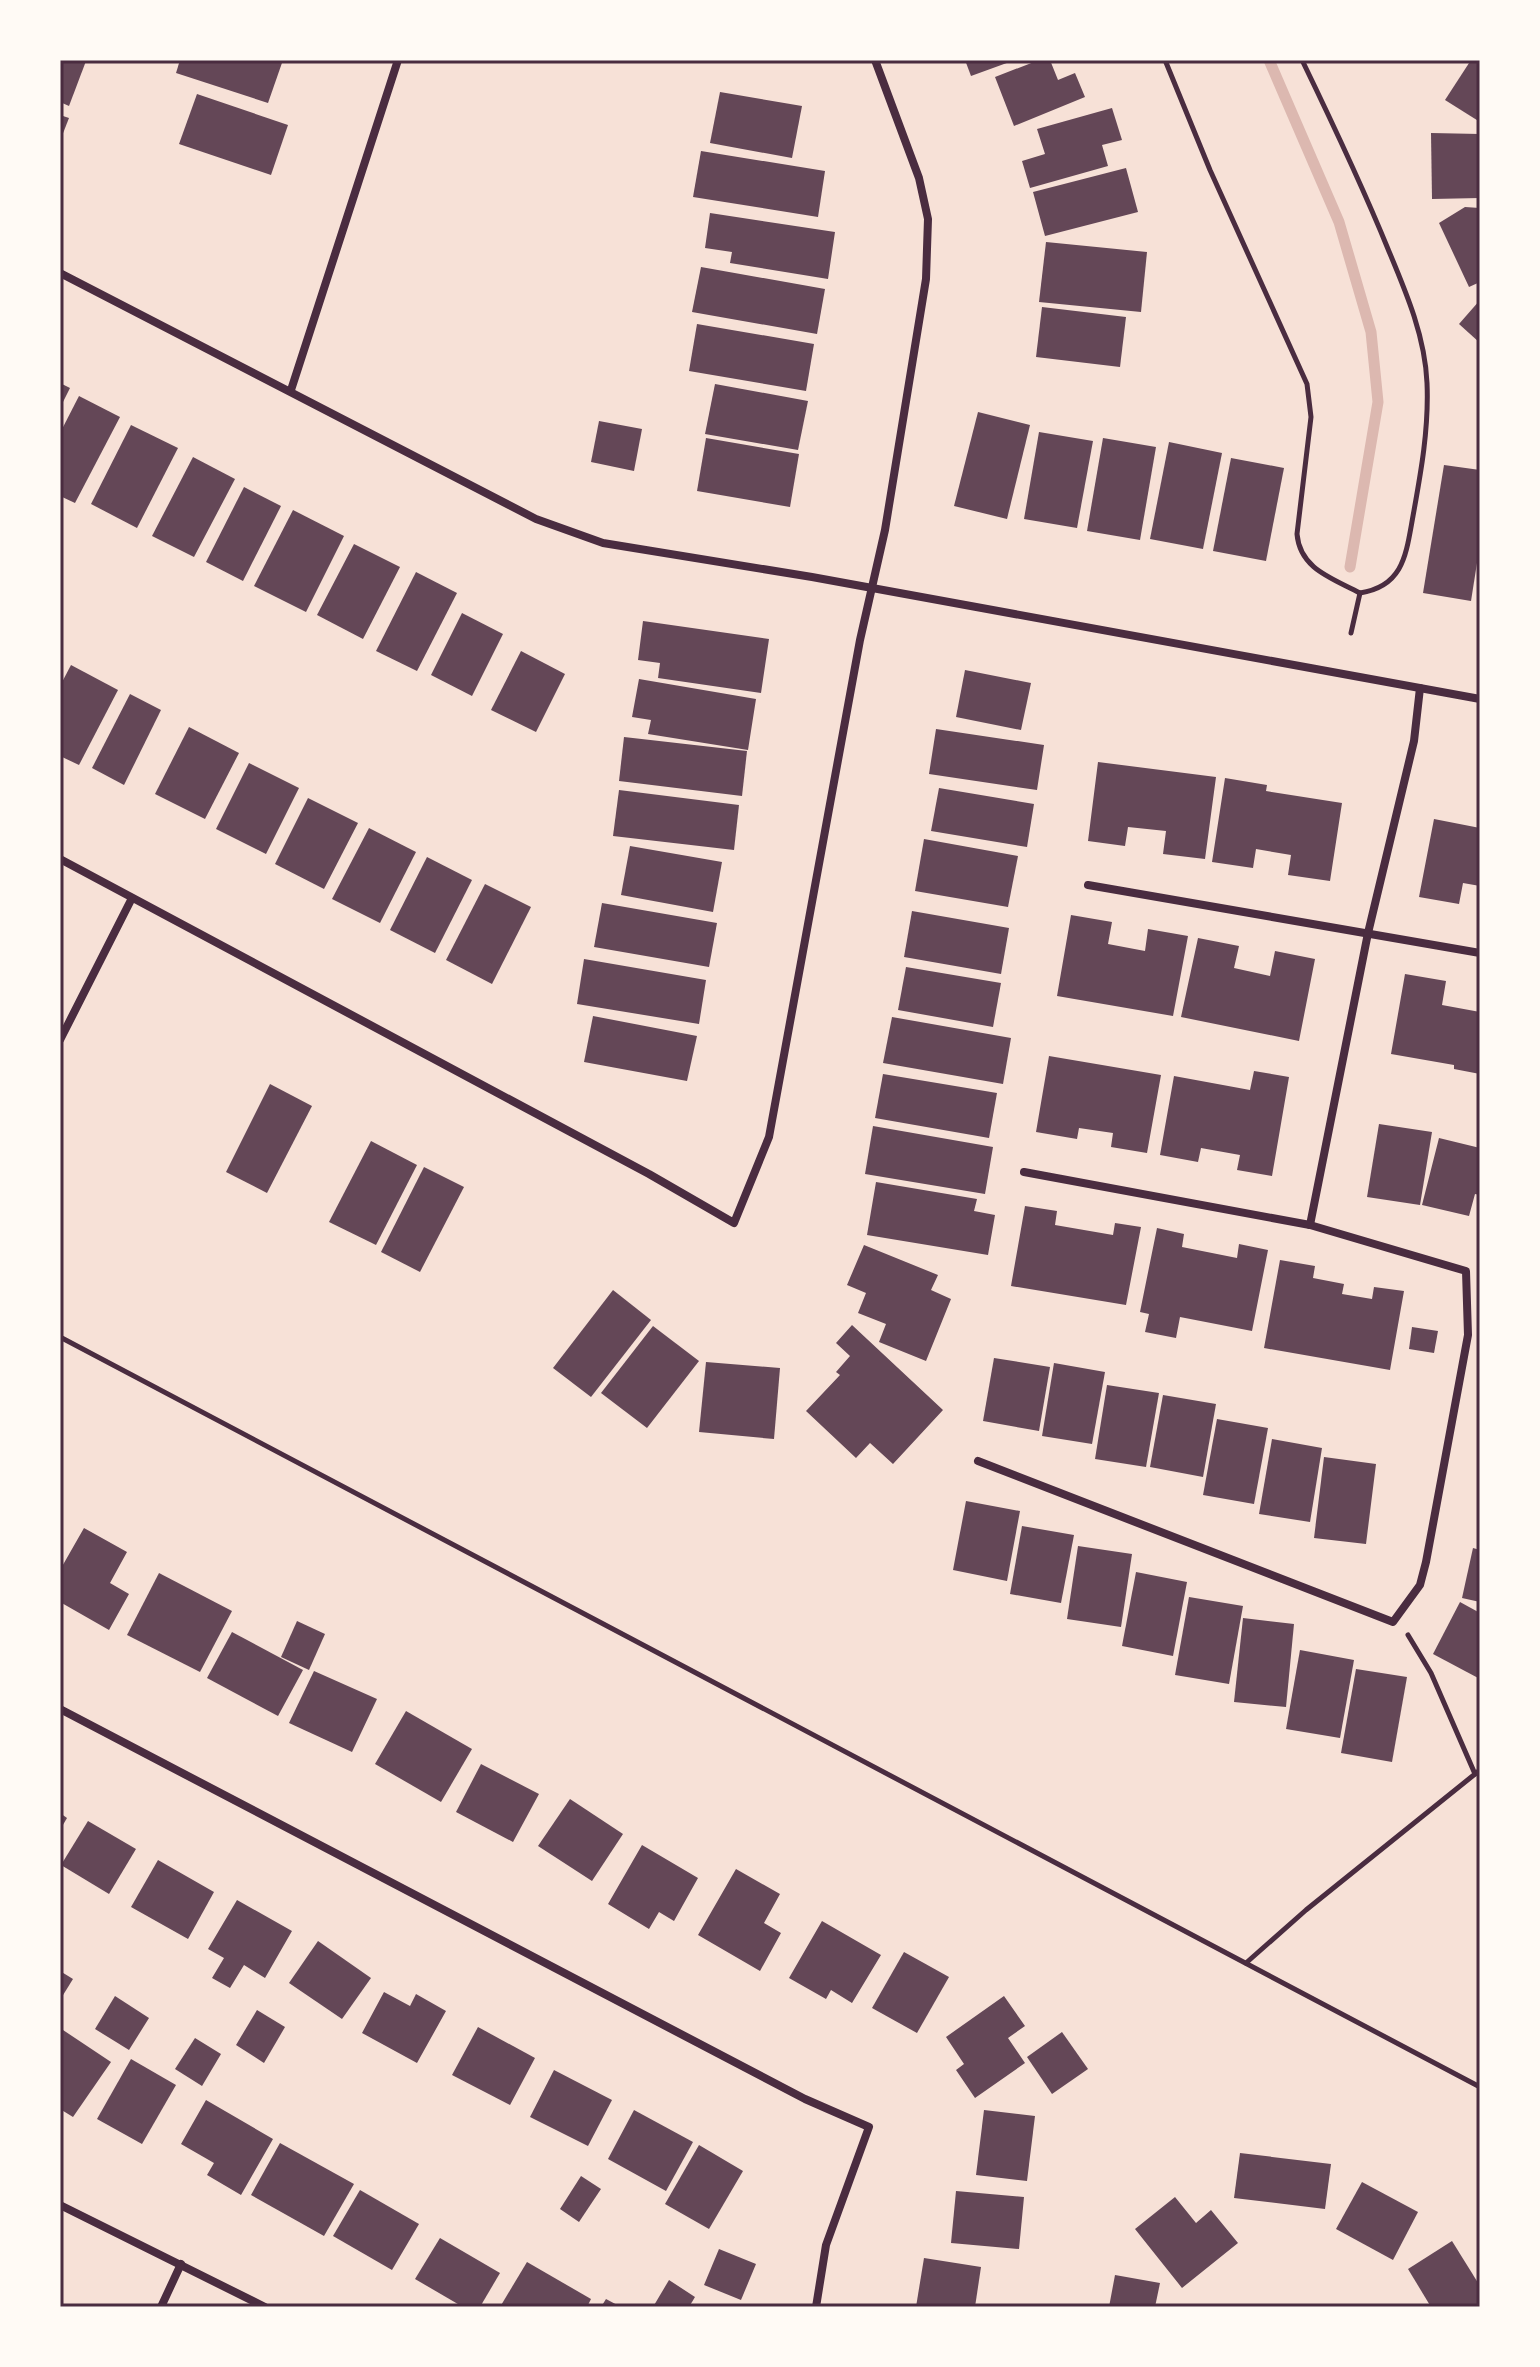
<svg xmlns="http://www.w3.org/2000/svg" width="1540" height="2367" font-family="Overpass,sans-serif">
  <style>
    .lines { fill: none; stroke-linecap: round; stroke-linejoin: round }
    .stream { stroke: #dcb8b0; stroke-width: 11 }
    .building { fill: #644757 }
    .path { stroke: #4a2c40; stroke-width: 5 }
    .minor { stroke: #4a2c40; stroke-width: 8 }
    .neatline { fill: none; stroke: #4a2c40; stroke-width: 3 }
  </style>
  <rect width="100%" height="100%" fill="#f7e1d7"/>
  <g class="lines">
    <path class="stream" d="M1269 60 1339 222 1371 332 1378 402 1350 567"/>
  </g>
  <g class="building">
    <path d="M60 60 86 61 69 106 60 102Z"/>
    <path d="M180 60H283L268 103 176 73Z"/>
    <path d="M965 60H1015L971 76Z"/>
    <path d="M1039 60H1050L1058 80 1075 73 1085 97 1014 126 995 77Z"/>
    <path d="M1471 60H1480V122L1445 100Z"/>
    <path d="M720 92 802 106 792 158 710 143Z"/>
    <path d="M197 94 288 125 271 175 179 144Z"/>
    <path d="M1112 108 1122 140 1102 145 1108 166 1030 188 1022 161 1045 154 1037 129Z"/>
    <path d="M60 115 69 118 60 141Z"/>
    <path d="M1431 133 1480 134V198L1432 199Z"/>
    <path d="M701 151 825 171 818 217 693 197Z"/>
    <path d="M1126 168 1138 212 1045 236 1033 192Z"/>
    <path d="M1465 207 1480 208V282L1469 287 1439 223Z"/>
    <path d="M710 213 835 232 828 279 730 263 732 252 705 248Z"/>
    <path d="M1046 242 1147 252 1141 312 1039 302Z"/>
    <path d="M701 267 825 289 817 334 692 312Z"/>
    <path d="M1480 300V343L1459 324Z"/>
    <path d="M1042 307 1126 317 1120 367 1036 357Z"/>
    <path d="M697 324 814 344 806 391 689 371Z"/>
    <path d="M60 383 70 388 60 408Z"/>
    <path d="M715 384 808 401 798 450 705 434Z"/>
    <path d="M79 396 120 417 75 503 60 496V433Z"/>
    <path d="M978 412 1030 425 1007 519 954 506Z"/>
    <path d="M599 421 642 429 634 471 591 462Z"/>
    <path d="M131 425 178 448 137 528 91 504Z"/>
    <path d="M1039 432 1093 441 1077 528 1024 519Z"/>
    <path d="M706 438 799 454 790 507 697 491Z"/>
    <path d="M1103 438 1156 447 1140 540 1087 531Z"/>
    <path d="M1169 442 1222 453 1203 549 1150 539Z"/>
    <path d="M193 457 235 479 194 557 152 536Z"/>
    <path d="M1231 458 1284 468 1266 561 1213 551Z"/>
    <path d="M1444 465 1480 470V544L1471 601 1423 593Z"/>
    <path d="M244 487 281 506 243 581 206 562Z"/>
    <path d="M293 510 344 536 306 612 254 586Z"/>
    <path d="M354 544 400 567 363 639 317 615Z"/>
    <path d="M416 572 457 593 417 671 376 651Z"/>
    <path d="M462 613 503 634 472 696 431 675Z"/>
    <path d="M643 621 769 639 761 693 658 678 660 663 638 660Z"/>
    <path d="M521 651 565 674 536 732 491 710Z"/>
    <path d="M71 665 118 690 79 765 60 756V686Z"/>
    <path d="M965 670 1031 683 1021 730 956 717Z"/>
    <path d="M639 679 756 699 748 750 648 734 651 720 632 717Z"/>
    <path d="M130 694 161 710 124 785 92 768Z"/>
    <path d="M189 727 239 753 205 819 155 794Z"/>
    <path d="M936 729 1044 745 1037 790 929 774Z"/>
    <path d="M624 737 747 751 742 796 619 781Z"/>
    <path d="M1098 762 1216 777 1205 859 1163 854 1166 831 1128 827 1125 846 1088 841Z"/>
    <path d="M249 763 299 788 266 854 216 829Z"/>
    <path d="M1225 778 1267 785 1266 791 1342 803 1330 881 1288 875 1291 855 1256 849 1253 868 1212 862Z"/>
    <path d="M939 788 1034 804 1027 847 931 831Z"/>
    <path d="M619 790 739 805 734 850 613 836Z"/>
    <path d="M308 798 358 823 324 889 275 864Z"/>
    <path d="M1434 819 1480 828V886L1463 883 1459 904 1419 897Z"/>
    <path d="M369 828 416 852 380 923 332 899Z"/>
    <path d="M924 839 1018 856 1008 907 915 891Z"/>
    <path d="M630 846 722 862 713 912 621 895Z"/>
    <path d="M427 857 472 880 435 953 390 930Z"/>
    <path d="M485 884 531 907 492 984 446 960Z"/>
    <path d="M602 903 717 923 709 967 594 947Z"/>
    <path d="M912 911 1009 928 1001 974 904 957Z"/>
    <path d="M1071 915 1112 922 1108 944 1145 951 1148 929 1188 936 1173 1016 1057 996Z"/>
    <path d="M1198 938 1239 946 1234 968 1270 976 1275 951 1315 959 1299 1041 1181 1017Z"/>
    <path d="M584 959 706 980 699 1024 577 1004Z"/>
    <path d="M906 967 1001 983 993 1027 898 1010Z"/>
    <path d="M1405 974 1446 981 1442 1005 1480 1012V1074L1454 1069V1065L1391 1054Z"/>
    <path d="M593 1016 697 1036 687 1081 584 1062Z"/>
    <path d="M892 1017 1011 1038 1003 1084 883 1063Z"/>
    <path d="M1049 1056 1161 1075 1147 1153 1111 1147 1113 1133 1079 1128 1077 1139 1036 1132Z"/>
    <path d="M1254 1071 1289 1077 1272 1176 1237 1170 1240 1155 1201 1148 1198 1162 1160 1155 1174 1076 1250 1090Z"/>
    <path d="M883 1074 997 1093 989 1138 875 1118Z"/>
    <path d="M270 1084 312 1106 267 1193 226 1172Z"/>
    <path d="M1379 1124 1432 1132 1420 1205 1367 1197Z"/>
    <path d="M873 1126 993 1147 985 1194 865 1174Z"/>
    <path d="M1439 1138 1480 1148V1195L1475 1194 1469 1216 1422 1205Z"/>
    <path d="M371 1141 417 1165 376 1245 329 1222Z"/>
    <path d="M424 1167 464 1187 420 1272 381 1252Z"/>
    <path d="M876 1182 977 1199 974 1211 995 1215 988 1255 867 1235Z"/>
    <path d="M1025 1206 1057 1211 1055 1225 1113 1235 1115 1223 1141 1227 1126 1305 1011 1286Z"/>
    <path d="M1157 1228 1184 1234 1182 1247 1237 1258 1239 1244 1268 1250 1252 1331 1180 1317 1176 1338 1145 1332 1149 1314 1140 1312Z"/>
    <path d="M864 1245 938 1275 931 1290 951 1299 926 1361 879 1342 886 1324 858 1313 866 1293 847 1285Z"/>
    <path d="M1280 1260 1315 1266 1313 1278 1344 1284 1342 1294 1372 1299 1374 1287 1404 1291 1390 1370 1264 1348Z"/>
    <path d="M613 1290 651 1320 591 1397 553 1368Z"/>
    <path d="M852 1325 943 1410 893 1464 870 1443 856 1458 806 1411 840 1375 836 1372 850 1356 836 1343Z"/>
    <path d="M653 1326 699 1361 647 1428 601 1393Z"/>
    <path d="M1412 1327 1438 1331 1434 1353 1409 1349Z"/>
    <path d="M994 1358 1050 1367 1039 1431 983 1421Z"/>
    <path d="M706 1362 780 1368 774 1439 699 1432Z"/>
    <path d="M1054 1363 1105 1372 1092 1444 1042 1436Z"/>
    <path d="M1107 1385 1159 1393 1146 1467 1095 1459Z"/>
    <path d="M1163 1395 1216 1404 1203 1477 1150 1467Z"/>
    <path d="M1217 1419 1268 1428 1254 1504 1203 1495Z"/>
    <path d="M1272 1439 1322 1448 1310 1522 1259 1514Z"/>
    <path d="M1324 1457 1376 1464 1366 1544 1314 1538Z"/>
    <path d="M966 1501 1020 1511 1007 1581 953 1570Z"/>
    <path d="M1022 1526 1074 1535 1061 1603 1010 1594Z"/>
    <path d="M84 1528 127 1552 110 1583 129 1594 109 1630 60 1602V1570Z"/>
    <path d="M1078 1546 1132 1554 1121 1627 1067 1619Z"/>
    <path d="M1473 1548 1480 1550V1602L1462 1598Z"/>
    <path d="M1136 1572 1187 1582 1173 1656 1122 1646Z"/>
    <path d="M159 1573 232 1611 200 1672 127 1635Z"/>
    <path d="M1189 1597 1243 1606 1229 1684 1175 1675Z"/>
    <path d="M1460 1602 1480 1613V1679L1433 1654Z"/>
    <path d="M1243 1618 1294 1624 1286 1707 1234 1702Z"/>
    <path d="M297 1621 325 1634 309 1670 281 1657Z"/>
    <path d="M232 1632 303 1670 278 1716 207 1678Z"/>
    <path d="M1300 1650 1354 1660 1340 1738 1286 1729Z"/>
    <path d="M1356 1669 1407 1677 1392 1762 1341 1753Z"/>
    <path d="M314 1671 377 1699 352 1752 289 1723Z"/>
    <path d="M406 1711 472 1749 441 1802 375 1764Z"/>
    <path d="M481 1764 539 1794 513 1842 456 1812Z"/>
    <path d="M570 1799 623 1834 592 1881 538 1846Z"/>
    <path d="M60 1813 67 1818 60 1830Z"/>
    <path d="M88 1821 136 1849 109 1894 61 1865Z"/>
    <path d="M642 1845 698 1878 674 1921 659 1912 649 1929 608 1904Z"/>
    <path d="M158 1860 214 1892 188 1939 131 1907Z"/>
    <path d="M736 1869 780 1894 764 1923 781 1933 760 1971 698 1935Z"/>
    <path d="M237 1900 292 1931 265 1978 244 1965 230 1988 212 1978 224 1958 208 1949Z"/>
    <path d="M822 1921 881 1955 852 2003 831 1990 826 1999 789 1978Z"/>
    <path d="M318 1941 371 1978 342 2019 289 1983Z"/>
    <path d="M904 1952 949 1977 917 2033 872 2008Z"/>
    <path d="M60 1971 73 1979 60 2000Z"/>
    <path d="M384 1992 410 2006 416 1994 446 2011 417 2063 362 2033Z"/>
    <path d="M115 1996 149 2018 129 2050 95 2029Z"/>
    <path d="M1004 1996 1025 2026 1008 2038 1025 2063 975 2098 956 2070 964 2064 946 2037Z"/>
    <path d="M257 2010 285 2027 264 2063 236 2045Z"/>
    <path d="M478 2027 535 2058 510 2105 452 2075Z"/>
    <path d="M60 2028 111 2062 73 2117 60 2109Z"/>
    <path d="M1062 2032 1088 2069 1052 2094 1027 2057Z"/>
    <path d="M195 2038 221 2054 202 2086 175 2069Z"/>
    <path d="M131 2059 176 2085 142 2144 97 2119Z"/>
    <path d="M554 2070 612 2100 588 2146 530 2117Z"/>
    <path d="M206 2100 273 2139 241 2195 207 2175 214 2163 181 2144Z"/>
    <path d="M634 2110 693 2142 666 2191 608 2159Z"/>
    <path d="M984 2110 1035 2116 1027 2181 976 2175Z"/>
    <path d="M280 2143 354 2184 324 2236 251 2195Z"/>
    <path d="M699 2145 743 2171 709 2229 665 2204Z"/>
    <path d="M1240 2153 1331 2164 1325 2209 1234 2198Z"/>
    <path d="M581 2176 601 2189 579 2222 560 2209Z"/>
    <path d="M1362 2182 1418 2212 1393 2260 1336 2229Z"/>
    <path d="M360 2190 419 2224 392 2270 333 2236Z"/>
    <path d="M956 2191 1024 2197 1019 2249 951 2243Z"/>
    <path d="M1175 2197 1196 2223 1211 2210 1238 2243 1182 2288 1135 2229Z"/>
    <path d="M440 2238 500 2273 480 2307H463L415 2279Z"/>
    <path d="M1452 2241 1480 2286 1478 2307H1431L1408 2269Z"/>
    <path d="M719 2249 756 2264 741 2300 704 2285Z"/>
    <path d="M924 2258 981 2267 975 2307H916Z"/>
    <path d="M527 2262 591 2299 587 2307H500Z"/>
    <path d="M1115 2275 1160 2283 1155 2307H1109Z"/>
    <path d="M669 2280 695 2297 689 2307H653Z"/>
    <path d="M606 2299 621 2307H601Z"/>
  </g>
  <g class="lines">
    <g class="path">
      <path d="M1165 60 1210 170 1307 384 1311 417 1297 534C1300 569 1332 578 1360 593L1351 633"/>
      <path d="M1302 60C1332 122 1362 185 1388 249 1406 292 1425 336 1427 383 1429 428 1421 472 1413 516 1406 554 1404 586 1360 593"/>
      <path d="M60 1337 1480 2087"/>
      <path d="M1408 1635 1431 1673 1475 1774"/>
      <path d="M1246 1963 1306 1910 1480 1770"/>
    </g>
    <g class="minor">
      <path d="M60 273 536 519 603 543 812 577 1480 699"/>
      <path d="M291 390 398 60"/>
      <path d="M60 859 649 1174 734 1223 769 1137 860 640 885 530 926 279 928 219 919 178 875 60"/>
      <path d="M1088 885 1480 953"/>
      <path d="M60 1040 132 898"/>
      <path d="M1310 1225 1368 933 1414 741 1420 688"/>
      <path d="M978 1461 1393 1622 1420 1585 1426 1562 1468 1335 1466 1271 1310 1225 1024 1172"/>
      <path d="M60 1709 805 2099 869 2127 826 2245 816 2307"/>
      <path d="M60 2205 265 2307"/>
      <path d="M161 2307 181 2264"/>
    </g>
  </g>
  <rect width="1540" height="2367" fill="none" stroke="#fffaf5" stroke-width="124"/>
  <rect x="62" y="62" width="1416" height="2243" class="neatline"/>
</svg>
